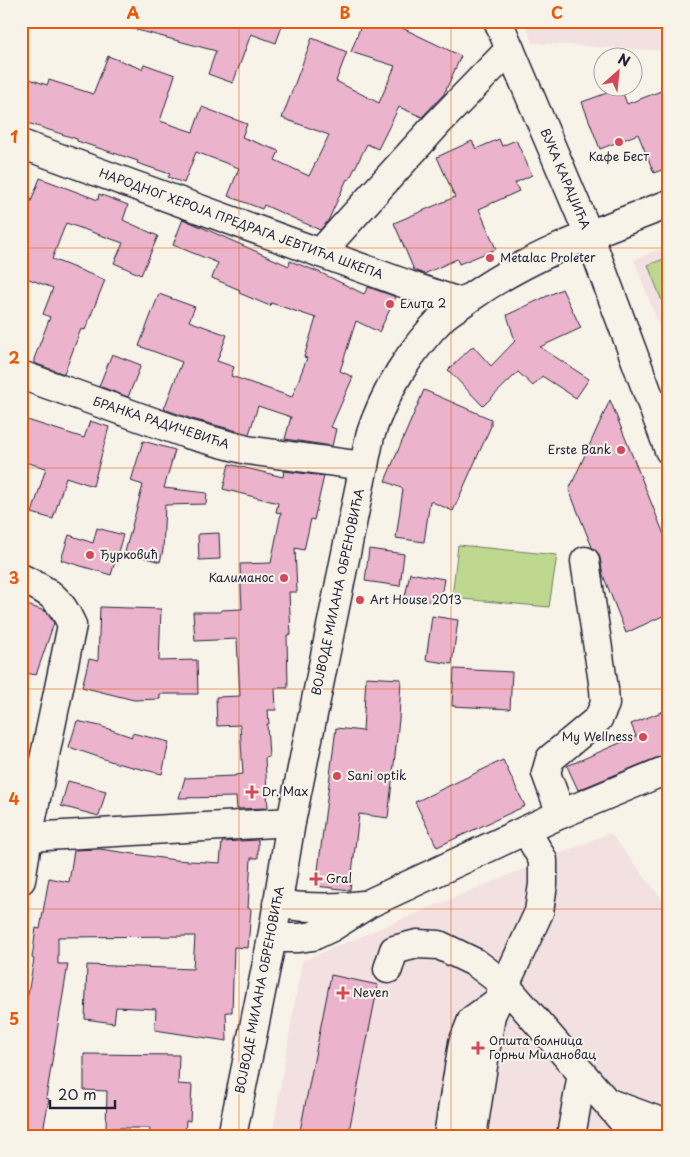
<svg xmlns="http://www.w3.org/2000/svg" width="690" height="1157" font-family="'Playpen Sans',sans-serif">
  <style>
    .built { fill: #f3e0e0 }
    .pitch { fill: #bfd88f; stroke: #707d65 }
    .building { fill: #ebb4cc; stroke: #22223b }
    .lines { fill: none; stroke-linecap: round; stroke-linejoin: round }
    .minor-casing { stroke: #22223b; stroke-width: 31 }
    .minor { stroke: #f7f3e8; stroke-width: 28 }
    .grid { fill: none; stroke: #e8590c; stroke-width: 1; stroke-opacity: 0.55 }
    .poi-dot { fill: #d1495b; stroke: #f7f3e8; stroke-width: 2 }
    .labels { text-anchor: middle; stroke-width: 4; stroke-linejoin: round; paint-order: stroke }
    .poi-label { font-size: 12px; fill: #22223b; stroke: #f7f3e8; text-anchor: start }
    .street-label { font-size: 12px; fill: #22223b; stroke: #f7f3e8 }
    .neatline { fill: none; stroke: #e8590c; stroke-width: 2 }
    .grid-label { font-size: 16px; text-anchor: middle; font-weight: bold; fill: #e8590c }
  </style>
  <rect width="100%" height="100%" fill="#f7f3e8"/>
  <filter id="ink" filterUnits="userSpaceOnUse"><feTurbulence type="fractalNoise" baseFrequency=".02" numOctaves="2"/><feDisplacementMap in="SourceGraphic" scale="10" xChannelSelector="R" yChannelSelector="G"/><feConvolveMatrix kernelMatrix="1 2 1 2 8 2 1 2 1" color-interpolation-filters="sRGB"/></filter>
  <g filter="url(#ink)">
    <g class="built">
      <path d="M524 21H669V51L533 43Z"/>
      <path d="M669 245V352L634 260Z"/>
      <path d="M610 833 669 908V1136H272L302 961Z"/>
    </g>
    <g class="pitch">
      <path d="M669 257V319L648 265Z"/>
      <path d="M458 545 557 555 549 607 452 598Z"/>
    </g>
    <g class="building">
      <path d="M127 21H284L276 43 251 34 233 83 208 74 216 51 126 27Z"/>
      <path d="M362 23 398 26 461 56 444 94 422 117 399 107 378 149 367 144 349 180 347 179 328 221 320 230 264 205 262 209 228 196 239 168 196 152 184 183 168 177 170 174 137 163 138 161 77 141V139L21 121V76L47 85 49 80 93 94 108 56 142 69 144 64 175 75 160 121 193 132 202 107 247 124 242 137 279 151 275 160 309 176 329 135 282 118 312 38 347 52 336 81 379 103 395 66 351 52Z"/>
      <path d="M621 88 627 104 669 88V167L654 173 638 134 600 149 582 102Z"/>
      <path d="M499 139 502 146 516 140 532 175 515 183 519 191 479 209 496 249 459 264 457 259 424 274 414 270 394 223 455 197 437 157 472 141 476 149Z"/>
      <path d="M40 178 98 200 99 194 128 205 123 220 158 236 141 275 114 263 123 243 66 223 52 259 105 280 85 330 81 329 64 374 34 363V359L50 317 43 314 53 288 21 276V227Z"/>
      <path d="M183 219 289 266 290 261 319 272 364 294 368 287 396 297 379 332 356 321 340 371 353 377 331 427 336 429 332 446 285 439 291 417 258 406 249 434 192 419 164 409 182 362 139 346 159 294 195 307 189 321 227 335 217 361 234 367 231 376 292 397 307 358 304 357 316 318 271 303 270 306 239 293 240 290 212 278 218 263 173 245Z"/>
      <path d="M562 289 581 328 540 347 589 379 576 398 542 376 533 386 518 372 483 406 448 370 473 346 491 366 515 341 507 315Z"/>
      <path d="M112 354 141 365 128 397 99 386Z"/>
      <path d="M424 390 491 419V426L453 511 430 501 424 542 396 538 403 489 385 481Z"/>
      <path d="M610 400 669 547V613L626 633 603 575 600 558 597 552 592 547 569 490Z"/>
      <path d="M21 418 84 438 90 421 109 427 93 486 66 477 53 519 32 513 46 468 21 461Z"/>
      <path d="M143 441 175 450 164 488 207 493 206 504 165 505 163 550 160 562 125 552 143 485 131 481Z"/>
      <path d="M229 464 283 477 284 471 324 476 314 520 311 519 304 550 295 548 297 592H289L291 635H287L288 688H275L276 710H268L269 724H267L269 757 265 758 268 808 237 809 236 797 179 798 185 778 235 776V775L243 774 240 725 217 726 216 697 240 696 237 639 195 641 193 612H221V610L242 609 240 564 271 563 281 513 276 512 278 503 223 489Z"/>
      <path d="M97 528 123 535 111 575 61 560 69 535 93 543Z"/>
      <path d="M219 533 220 559 199 560 198 534Z"/>
      <path d="M369 549 404 554 400 586 365 581Z"/>
      <path d="M410 573 444 579 440 603 405 597Z"/>
      <path d="M21 603 45 611 54 623 36 675 21 672Z"/>
      <path d="M100 607 161 609 159 661 197 660 198 694H160V699L134 700 82 687 89 659 98 661Z"/>
      <path d="M432 616 458 620 452 664 426 660Z"/>
      <path d="M454 669 512 672 510 709 452 706Z"/>
      <path d="M366 677 401 679 399 719 388 818 359 814 350 890 316 886 336 728 363 731Z"/>
      <path d="M669 709V754L663 755 578 790 567 766 636 736 631 724Z"/>
      <path d="M77 721 100 726 132 737V733L169 742 162 774 116 763 69 747Z"/>
      <path d="M503 760 525 806 437 847 415 802Z"/>
      <path d="M68 781 106 791 99 816 61 806Z"/>
      <path d="M258 840V858H251L248 908 251 909 248 948 234 947 232 1012H226L227 1041 155 1030 156 1009 116 1007 114 1023 85 1019 87 965 193 969 195 936 58 937V964H68L46 1098 49 1099 43 1131 21 1127V1034L34 959 32 958 36 928 40 929 49 878 69 882 74 850 100 849 175 860 220 863 222 842Z"/>
      <path d="M331 975 378 985 348 1136H299Z"/>
      <path d="M84 1054 179 1055 178 1084 192 1085 190 1121 186 1120 185 1136H149L150 1128H106L107 1091 84 1090Z"/>
    </g>
    <g class="lines">
      <g class="minor-casing">
        <g id="minor">
          <path d="M498 21 589 235 669 450"/>
          <path d="M21 144 414 287 462 303"/>
          <path d="M320 253 438 123 510 49"/>
          <path d="M21 375 187 434 247 450 364 466"/>
          <path d="M21 578C48 591 60 597 72 625L28 837 21 880"/>
          <path d="M561 814 546 773 550 759 598 719 605 704 604 689 585 561"/>
          <path d="M28 837 291 822"/>
          <path d="M277 904C306 908 332 909 361 905"/>
          <path d="M272 938H299L313 936 332 927 370 903 526 830 561 814 669 769"/>
          <path d="M388 969 394 950 417 944 439 945 476 963 505 985 636 1136"/>
          <path d="M609 1103 669 1125"/>
          <path d="M232 1136 272 938 291 822 370 436C384 392 411 349 443 317 451 310 462 304 471 297 530 255 601 230 669 204"/>
          <path d="M448 1136 463 1043 472 1020 497 1002"/>
          <path d="M472 1136 491 1015 539 912 543 884V860L526 830"/>
          <path d="M571 1136 582 1074"/>
        </g>
      </g>
      <use href="#minor" class="minor"/>
    </g>
  </g>
  <path class="grid" d="M239 21V1136M451 21V1136M21 248H669M21 468H669M21 689H669M21 909H669"/>
  <g class="poi-dot">
    <circle cx="619" cy="142" r="5"/>
    <circle cx="490" cy="258" r="5"/>
    <circle cx="390" cy="304" r="5"/>
    <circle cx="621" cy="450" r="5"/>
    <circle cx="90" cy="555" r="5"/>
    <circle cx="284" cy="578" r="5"/>
    <circle cx="360" cy="600" r="5"/>
    <circle cx="643" cy="737" r="5"/>
    <circle cx="337" cy="776" r="5"/>
    <path d="M249.5 784.5h5v5h5v5h-5v5h-5v-5h-5v-5h5z"/>
    <path d="M313.5 871.5h5v5h5v5h-5v5h-5v-5h-5v-5h5z"/>
    <path d="M340.5 985.5h5v5h5v5h-5v5h-5v-5h-5v-5h5z"/>
    <path d="M475.5 1040.5h5v5h5v5h-5v5h-5v-5h-5v-5h5z"/>
  </g>
  <g class="labels">
    <g class="poi-label">
      <text x="619" y="161" text-anchor="middle">Кафе Бест</text>
      <text x="500" y="262">Metalac Proleter</text>
      <text x="400" y="308">Елита 2</text>
      <text x="611" y="454" text-anchor="end">Erste Bank</text>
      <text x="100" y="559">Ђурковић</text>
      <text x="274" y="582" text-anchor="end">Калиманос</text>
      <text x="370" y="604">Art House 2013</text>
      <text x="633" y="741" text-anchor="end">My Wellness</text>
      <text x="347" y="780">Sani optik</text>
      <text x="262" y="796">Dr. Max</text>
      <text x="326" y="883">Gral</text>
      <text x="353" y="997">Neven</text>
      <text x="489" y="1045">Општа болница<tspan x="489" dy="14">Горњи Милановац</tspan></text>
    </g>
    <g class="street-label">
      <text transform="translate(565 179) rotate(67)" y="4">ВУКА КАРАЏИЋА</text>
      <text transform="translate(241 224) rotate(20)" y="4">НАРОДНОГ ХЕРОЈА ПРЕДРАГА ЈЕВТИЋА ШКЕПА</text>
      <text transform="translate(161 423) rotate(18)" y="4">БРАНКА РАДИЧЕВИЋА</text>
      <text transform="translate(338 592) rotate(-78)" y="4">ВОЈВОДЕ МИЛАНА ОБРЕНОВИЋА</text>
      <text transform="translate(260 990) rotate(-79)" y="4">ВОЈВОДЕ МИЛАНА ОБРЕНОВИЋА</text>
    </g>
  </g>
  <rect width="690" height="1157" fill="none" stroke="#f7f3e8" stroke-width="55"/>
  <g transform="translate(618 72) rotate(27)"><circle r="24" fill="#f7f3e8" stroke="#a29fa3"/>
  <path d="M0-4L9 19L0 12L-9 19Z" fill="#d1495b"/>
  <text y="-8" font-size="14" font-weight="bold" text-anchor="middle" fill="#22223b">N</text>
  </g>
  <path d="M50 1100v8h65v-8" fill="none" stroke="#22223b" stroke-width="2.5"/>
  <text x="58" y="1100" font-size="15" fill="#22223b" stroke="#f7f3e8" stroke-width="4" paint-order="stroke">20 m</text>
  <rect x="28" y="28" width="634" height="1102" class="neatline"/>
  <g class="grid-label">
    <text x="133" y="19">A</text>
    <text x="345" y="19">B</text>
    <text x="557" y="19">C</text>
    <text x="14" y="143">1</text>
    <text x="14" y="364">2</text>
    <text x="14" y="584">3</text>
    <text x="14" y="805">4</text>
    <text x="14" y="1025">5</text>
  </g>
</svg>
